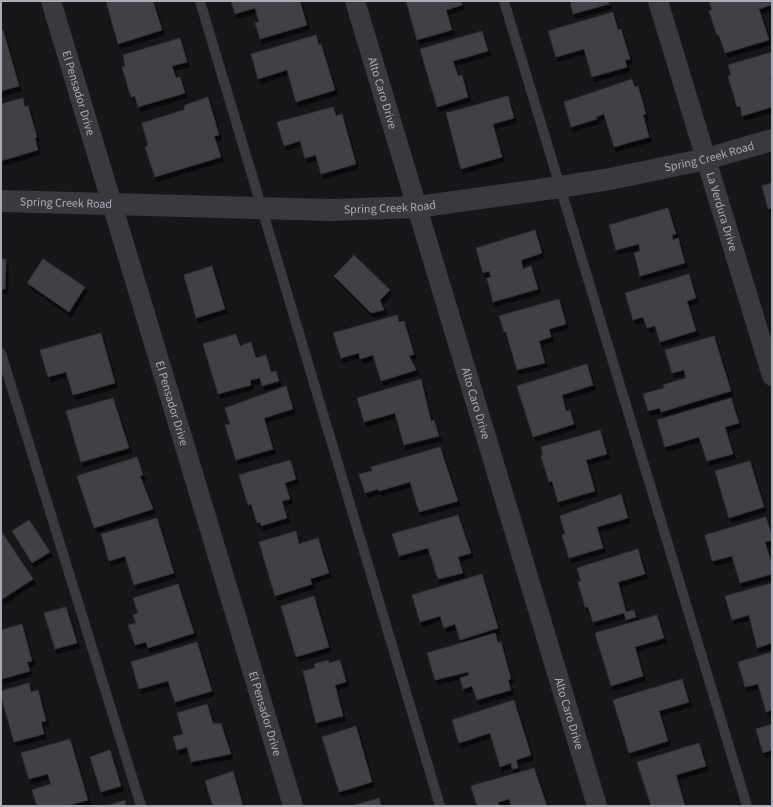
<svg xmlns="http://www.w3.org/2000/svg" width="773" height="807" font-family="'Source Sans 3',sans-serif">
  <style>
    .building { fill: #424146; stroke: #323135; filter: url(#shadow) }
    .lines { fill: none; stroke-linecap: round; stroke-linejoin: round }
    .service { stroke: #39393e; stroke-width: 10 }
    .minor { stroke: #39393e; stroke-width: 20 }
    .tertiary { stroke: #39393e; stroke-width: 22 }
    .labels { text-anchor: middle; stroke-width: 4; stroke-linejoin: round; paint-order: stroke }
    .street-label { font-size: 12px; fill: #aaacb8; stroke: #121214 }
  </style>
  <defs>
    <filter id="shadow"><feDropShadow dx="2.5" dy="4.5" stdDeviation="0" flood-color="#0009"/></filter>
  </defs>
  <rect width="100%" height="100%" fill="#171719"/>
  <g class="building">
    <path d="M106 1H153L162 30 118 44Z"/>
    <path d="M231 1H303L300 2 307 25 260 39 255 23 259 22 255 8 235 14Z"/>
    <path d="M406 1H461L462 5 446 10 452 30 417 40Z"/>
    <path d="M570 1H608L609 4 573 14Z"/>
    <path d="M709 1H770L771 5 759 9 769 40 725 53 719 35H717L709 11 712 10Z"/>
    <path d="M613 12 618 30 621 29 630 59 625 60 627 67 592 77 584 49 556 57 548 31Z"/>
    <path d="M1 30H3L19 86 1 91Z"/>
    <path d="M482 31 488 51 453 61 458 76 462 75 468 97 437 107 420 49Z"/>
    <path d="M316 35 319 45 321 44 335 90 296 102 287 70 258 79 251 54Z"/>
    <path d="M180 38 187 62 172 66 176 78 180 77 185 93 138 107 135 96 132 97 130 94 122 67 125 66 123 55Z"/>
    <path d="M772 52V78H770L772 86V107L742 116 740 106 737 107 728 76 731 75 728 65Z"/>
    <path d="M632 79 635 87 638 86 646 114 643 115 649 137 614 147 604 114 596 117 597 119 571 127 564 102Z"/>
    <path d="M508 96 514 118 493 124 502 157 461 169 446 113Z"/>
    <path d="M208 97 219 135 214 136 221 157 155 177 145 147 148 145 142 123 184 110 185 105Z"/>
    <path d="M23 98 25 107 28 106 37 137 35 138 38 150 1 161V104Z"/>
    <path d="M333 107 336 116 342 114 356 164 321 174 316 155 305 158 300 141 284 146 277 122Z"/>
    <path d="M772 183V208L768 209 762 186Z"/>
    <path d="M668 208 676 234 672 235 673 240 678 238 685 263 640 276 634 253 640 251 639 244 616 250 609 225Z"/>
    <path d="M535 230 542 253 521 260 523 269 531 266 538 289 493 302 487 278 491 277 489 271 483 273 476 248Z"/>
    <path d="M354 255 390 290 380 300 384 310 371 313 334 276Z"/>
    <path d="M1 259H6L5 289H1Z"/>
    <path d="M43 259 85 287 69 312 27 283Z"/>
    <path d="M212 266 225 309 196 318 184 275Z"/>
    <path d="M689 274 696 298 687 301 696 331 660 342 655 326 647 328 643 317 633 320 625 293Z"/>
    <path d="M559 299 566 324 549 329 551 337 539 341 545 363 517 370 506 332H504L499 316Z"/>
    <path d="M397 315 399 322 404 321 414 354 409 356 416 370 381 381 373 355 360 359 359 353 341 358 333 333Z"/>
    <path d="M101 333 115 383 73 395 66 372 48 377 40 350Z"/>
    <path d="M236 334 240 346 251 342 256 358 266 355 271 372 276 371 279 381 262 386 260 378 250 380 251 385 218 394 203 344Z"/>
    <path d="M714 336 731 391 661 412 660 408 648 411 643 394 664 388 663 385 686 378 684 370 672 373 665 350Z"/>
    <path d="M587 364 593 385 562 395 566 411 570 410 574 424 533 437 517 386Z"/>
    <path d="M421 379 431 421 434 420 439 436 404 445 395 413 364 422 357 398Z"/>
    <path d="M286 386 293 409 264 418 273 449 236 460 225 425 230 424 225 408Z"/>
    <path d="M113 398 129 448 81 462 66 411Z"/>
    <path d="M731 398 739 423 725 427 733 454 707 461 699 437 665 447 657 420Z"/>
    <path d="M600 430 607 454 586 460 595 491 558 502 552 481 549 482 541 456 543 455 541 447Z"/>
    <path d="M440 447 458 501 419 512 410 482 379 491 378 489 365 493 359 474 372 471 371 467Z"/>
    <path d="M137 457 143 475 140 476 153 509 94 528 77 476Z"/>
    <path d="M290 460 296 479 285 483 290 499 282 501 287 518 261 526 260 522 257 523 251 504 248 505 239 475Z"/>
    <path d="M750 461 764 507 729 518 715 471Z"/>
    <path d="M621 494 628 518 597 527 603 548 569 558 562 535 565 534 560 516Z"/>
    <path d="M458 515 471 553 458 557 463 573 438 579 428 548 399 556 392 534Z"/>
    <path d="M766 517 772 536V540L765 542 772 565V574L740 583 732 556 712 561 705 535Z"/>
    <path d="M157 518 174 573 134 585 125 556 109 561 101 534Z"/>
    <path d="M29 520 50 552 32 563 12 531Z"/>
    <path d="M1 531 33 579 1 600Z"/>
    <path d="M296 531 299 544 318 538 329 573 310 579 312 584 275 596 259 542Z"/>
    <path d="M638 549 645 574 618 582 626 612 634 610 636 617 626 620 624 613 593 622 588 607H585L578 582 581 581 577 568Z"/>
    <path d="M482 574 498 628 460 640 455 624 444 628 440 616 420 622 412 595Z"/>
    <path d="M772 583V643L757 648 749 615 732 620 725 596Z"/>
    <path d="M178 584 194 633 148 648 146 642 135 645 128 625 136 623 133 615 138 613 133 598Z"/>
    <path d="M314 596 329 647 296 657 281 606Z"/>
    <path d="M66 607 77 643 55 649 44 613Z"/>
    <path d="M657 615 664 638 635 647 643 676 611 686 595 633Z"/>
    <path d="M22 624 32 661 27 662 30 671 2 679 1 674V630Z"/>
    <path d="M495 633 498 643 501 642 511 679 508 680 511 690 477 700 472 686 463 689 460 678 469 675 468 672 435 680 427 653Z"/>
    <path d="M197 642 212 691 175 702 168 681 139 689 131 662Z"/>
    <path d="M772 652V710L766 712 758 684 745 687 738 662Z"/>
    <path d="M328 660 329 663 340 660 346 682 335 685 343 716 316 723 303 671 315 668 314 664Z"/>
    <path d="M682 679 689 702 659 711 668 741 629 753 613 700Z"/>
    <path d="M29 683 31 692 38 690 46 721 41 722 44 734 14 742 1 696V691Z"/>
    <path d="M514 700 531 755 516 760 518 768 512 769 511 763 500 767 490 733 459 743 452 720Z"/>
    <path d="M207 704 213 723 221 724 231 754 191 762 187 747 177 750 173 737 183 734 177 713Z"/>
    <path d="M772 724V750L763 753 756 729Z"/>
    <path d="M356 726 372 782 339 792 322 737Z"/>
    <path d="M70 739 88 800 66 806H37L32 790 51 784 48 774 29 779 21 753Z"/>
    <path d="M699 743 706 766 676 775 685 806H651L637 762Z"/>
    <path d="M110 750 121 786 101 792 90 757Z"/>
    <path d="M534 768 547 806H511L509 799 498 802 499 805 495 806H477L471 786Z"/>
    <path d="M233 771 243 806H213L205 781Z"/>
    <path d="M379 798 381 806H352Z"/>
    <path d="M125 800 126 806H106Z"/>
  </g>
  <g class="lines">
    <g class="service">
      <path d="M200 1 440 806"/>
      <path d="M504 1 747 806"/>
      <path d="M1 353 141 806"/>
    </g>
    <g class="minor">
      <path id="s1" d="M51 1 293 806"/>
      <path id="s2" d="M355 1 597 806"/>
      <path id="s3" d="M658 1 772 376"/>
    </g>
    <path class="tertiary" id="s4" d="M1 201 332 210 417 207 560 187 610 179 706 159 772 140"/>
  </g>
  <g class="labels">
    <g class="street-label">
      <text dy="4" stroke="none"><textPath href="#s1" startOffset="96">El Pensador Drive</textPath></text>
      <text dy="4" stroke="none"><textPath href="#s2" startOffset="96">Alto Caro Drive</textPath></text>
      <text dy="4" stroke="none"><textPath href="#s4" startOffset="713">Spring Creek Road</textPath></text>
      <text dy="4" stroke="none"><textPath href="#s4" startOffset="65">Spring Creek Road</textPath></text>
      <text dy="4" stroke="none"><textPath href="#s4" startOffset="389">Spring Creek Road</textPath></text>
      <text dy="4" stroke="none"><textPath href="#s3" startOffset="220">La Verdura Drive</textPath></text>
      <text dy="4" stroke="none"><textPath href="#s1" startOffset="420">El Pensador Drive</textPath></text>
      <text dy="4" stroke="none"><textPath href="#s2" startOffset="420">Alto Caro Drive</textPath></text>
      <text dy="4" stroke="none"><textPath href="#s1" startOffset="744">El Pensador Drive</textPath></text>
      <text dy="4" stroke="none"><textPath href="#s2" startOffset="744">Alto Caro Drive</textPath></text>
    </g>
  </g>
  <rect width="773" height="807" fill="none" stroke="#aaacb8" stroke-width="4"/>
</svg>
